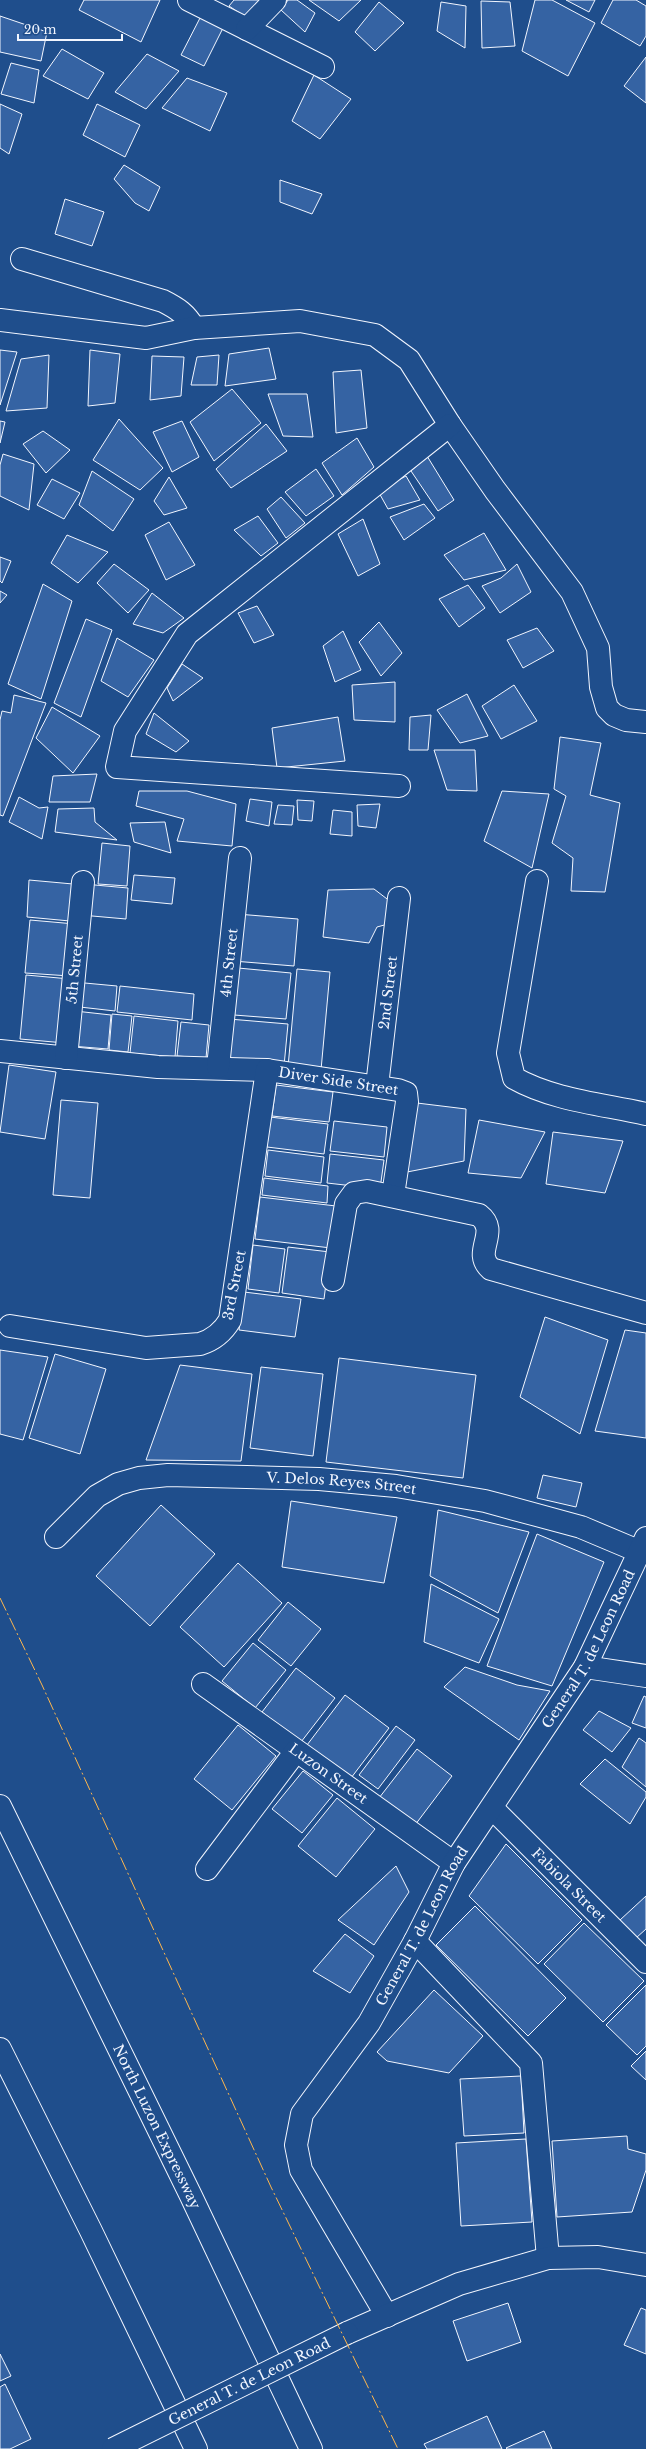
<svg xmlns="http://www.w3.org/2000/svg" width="646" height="2449" font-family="'Libre Baskerville',serif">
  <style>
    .building { fill: #3563a3; stroke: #f2f6ff }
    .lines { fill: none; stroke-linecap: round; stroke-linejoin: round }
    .minor-casing { stroke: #f2f6ff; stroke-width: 24 }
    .major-casing { stroke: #f2f6ff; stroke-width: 24 }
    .highway-casing { stroke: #f2f6ff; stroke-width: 24 }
    .minor { stroke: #1f4e8c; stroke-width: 22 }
    .major { stroke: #1f4e8c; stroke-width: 22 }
    .highway { stroke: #1f4e8c; stroke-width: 22 }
    .major-bridge-casing { stroke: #f2f6ff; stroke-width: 24; stroke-linecap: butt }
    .major-bridge { stroke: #1f4e8c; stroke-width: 22 }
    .power { stroke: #ffb74d; stroke-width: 1; stroke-dasharray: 14 3 2 3; stroke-linecap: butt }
    .labels { text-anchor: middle; stroke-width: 3; stroke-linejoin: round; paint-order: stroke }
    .street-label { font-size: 14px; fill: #f2f6ff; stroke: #1f4e8c }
  </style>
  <rect width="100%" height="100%" fill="#1f4e8c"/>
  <g class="building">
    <path d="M84 0H160L141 42 79 10Z"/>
    <path d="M234 0H259L260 2 244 16 229 6Z"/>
    <path d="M288 0H297L315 13 305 32 281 10Z"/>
    <path d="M309 0H361L339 21Z"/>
    <path d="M535 0H552L595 23 568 76 522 51Z"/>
    <path d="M566 0H595L589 12Z"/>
    <path d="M613 0H636L646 6V36L640 46 601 23Z"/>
    <path d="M481 1 510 2 515 46 482 48Z"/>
    <path d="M379 2 404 23 375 51 355 32Z"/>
    <path d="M441 2 466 6 465 48 437 31Z"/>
    <path d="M0 16 47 32 41 61 0 52Z"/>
    <path d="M200 18 224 26 204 66 181 55Z"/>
    <path d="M62 49 104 73 88 99 43 76Z"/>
    <path d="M147 54 179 71 146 109 115 92Z"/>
    <path d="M646 57V103L624 86Z"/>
    <path d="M11 63 39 70 34 103 1 94Z"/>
    <path d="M314 75 351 99 320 139 292 121Z"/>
    <path d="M187 78 227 93 210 131 162 108Z"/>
    <path d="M0 104 22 114 9 154 0 148Z"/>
    <path d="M97 104 140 125 125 157 83 135Z"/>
    <path d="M124 165 160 187 149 211 135 203 114 179Z"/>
    <path d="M280 180 322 194 312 214 280 202Z"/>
    <path d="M65 199 104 212 92 246 55 234Z"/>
    <path d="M269 348 276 379 225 386 229 354Z"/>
    <path d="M0 350 17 352 0 405Z"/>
    <path d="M90 350 120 354 115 403 88 406Z"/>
    <path d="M49 355 47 408 6 411 21 359Z"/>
    <path d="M219 355 217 385H191L197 357Z"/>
    <path d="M152 356 184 357 181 396 150 400Z"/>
    <path d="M361 370 367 428 336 433 333 372Z"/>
    <path d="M232 389 261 423 214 461 190 422Z"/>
    <path d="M268 394H307L313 437 283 436Z"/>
    <path d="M119 419 163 468 140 490 93 460Z"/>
    <path d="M0 421 5 422 0 443Z"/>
    <path d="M182 421 199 457 172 472 153 432Z"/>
    <path d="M266 424 287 451 231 488 216 469Z"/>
    <path d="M43 431 70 450 46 473 23 444Z"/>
    <path d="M357 438 374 467 342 495 322 463Z"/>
    <path d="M3 454 34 464 29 510 0 496V465Z"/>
    <path d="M427 456 454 500 438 511 411 471Z"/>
    <path d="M316 469 334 496 306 516 285 492Z"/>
    <path d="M92 471 134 499 113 531 79 505Z"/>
    <path d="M406 476 420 500 388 509 378 491Z"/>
    <path d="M169 477 187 508 164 515 154 501Z"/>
    <path d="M52 479 80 493 64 519 37 505Z"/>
    <path d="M281 497 305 523 286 538 267 509Z"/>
    <path d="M424 504 435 518 404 540 390 517Z"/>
    <path d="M258 516 278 543 261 556 234 530Z"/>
    <path d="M363 519 380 564 358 576 338 534Z"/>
    <path d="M169 522 195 565 166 580 145 535Z"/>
    <path d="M484 533 506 570 464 580 444 555Z"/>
    <path d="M67 535 108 552 78 583 51 563Z"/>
    <path d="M0 557 11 561 2 583 0 581Z"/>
    <path d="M114 564 149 590 128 613 97 583Z"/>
    <path d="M517 564 531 592 500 613 482 586 501 578Z"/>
    <path d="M43 584 72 601 41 699 8 684Z"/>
    <path d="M468 585 485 608 459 627 439 599Z"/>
    <path d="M0 591 7 595 0 603Z"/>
    <path d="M152 593 184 618 163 633 133 624Z"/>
    <path d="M257 606 274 635 254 643 238 613Z"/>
    <path d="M86 619 112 630 81 717 54 703Z"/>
    <path d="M379 622 402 653 381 676 359 642Z"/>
    <path d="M537 628 554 651 523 668 507 640Z"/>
    <path d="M343 631 361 670 335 682 323 646Z"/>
    <path d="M117 638 154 660 128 697 101 681Z"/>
    <path d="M182 664 203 678 173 701 167 688Z"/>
    <path d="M395 682V722L354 720 352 685Z"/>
    <path d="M514 685 537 721 501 739 482 706Z"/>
    <path d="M467 694 488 736 460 743 437 710Z"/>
    <path d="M14 695 46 703 3 816 0 815V720L2 711 11 713Z"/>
    <path d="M52 707 100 736 73 773 36 738Z"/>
    <path d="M154 713 189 741 176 752 146 734Z"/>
    <path d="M431 715 428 750H409L410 717Z"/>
    <path d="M338 717 345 761 277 768 272 728Z"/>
    <path d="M560 737 601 743 590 795 620 803 605 892 571 891 573 858 552 843 566 796 554 789Z"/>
    <path d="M434 750H475L477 791 447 790Z"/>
    <path d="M97 774 90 802H49L53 776Z"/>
    <path d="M139 791H187L236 804 232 846 177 841 184 819 136 806Z"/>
    <path d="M502 791 549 794 532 868 484 841Z"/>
    <path d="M19 797 39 808 48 807 42 839 9 822Z"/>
    <path d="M250 799 272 802 269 826 246 821Z"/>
    <path d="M297 800 314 801 312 821 298 820Z"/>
    <path d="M380 804 376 828 358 826 357 805Z"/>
    <path d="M278 805 294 806 292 825 274 824Z"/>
    <path d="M94 808 95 822 117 840 55 832 58 809Z"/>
    <path d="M333 810 352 812V836L330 834Z"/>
    <path d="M165 822 171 853 134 842 130 823Z"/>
    <path d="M102 843 130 846 127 886 98 884Z"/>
    <path d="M134 875 175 878 172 904 131 900Z"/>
    <path d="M29 880 73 884 70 921 27 917Z"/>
    <path d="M84 884 128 888 126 919 81 915Z"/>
    <path d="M374 889 391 902 388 924 377 927 369 943 323 937 328 890Z"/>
    <path d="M237 914 298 919 294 966 233 961Z"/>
    <path d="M30 920 75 924 70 976 25 973Z"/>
    <path d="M238 968 291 973 286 1019 234 1015Z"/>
    <path d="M297 969 330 972 321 1070 288 1067Z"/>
    <path d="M26 975 70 979 65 1043 20 1039Z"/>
    <path d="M74 982 117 986 115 1011 71 1006Z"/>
    <path d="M120 986 194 994 192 1020 117 1012Z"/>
    <path d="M75 1011 111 1015 108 1049 71 1046Z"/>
    <path d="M112 1014 132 1016 128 1052 109 1050Z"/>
    <path d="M134 1016 178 1021 175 1057 130 1053Z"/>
    <path d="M229 1019 288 1024 284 1066 225 1061Z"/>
    <path d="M181 1022 209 1025 206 1058 177 1056Z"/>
    <path d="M9 1065 56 1072 45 1139 0 1132Z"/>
    <path d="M276 1085 333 1092 329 1122 272 1116Z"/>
    <path d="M61 1100 98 1103 90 1198 53 1195Z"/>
    <path d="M417 1103 466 1109 464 1161 407 1172Z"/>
    <path d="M270 1117 328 1124 324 1154 267 1147Z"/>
    <path d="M479 1120 545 1132 521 1178 468 1173Z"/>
    <path d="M334 1121 387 1127 384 1157 330 1151Z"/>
    <path d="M553 1132 623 1141 605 1193 546 1184Z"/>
    <path d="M268 1150 324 1157 321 1183 265 1176Z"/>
    <path d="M330 1154 384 1160 380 1189 327 1183Z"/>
    <path d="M264 1178 328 1186 327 1203 262 1195Z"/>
    <path d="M260 1197 336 1206 331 1248 255 1239Z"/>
    <path d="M253 1245 285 1249 279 1293 248 1289Z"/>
    <path d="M288 1247 330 1252 324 1299 282 1293Z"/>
    <path d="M244 1292 301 1299 295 1337 239 1330Z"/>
    <path d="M545 1317 608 1340 580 1434 520 1397Z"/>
    <path d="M625 1330 646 1333V1438L595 1431Z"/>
    <path d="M0 1350 48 1357 23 1440 0 1434Z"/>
    <path d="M55 1354 106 1369 80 1454 29 1438Z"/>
    <path d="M339 1358 476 1375 463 1478 326 1462Z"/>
    <path d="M180 1365 252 1374 241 1461 146 1460Z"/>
    <path d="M261 1367 323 1374 313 1456 250 1448Z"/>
    <path d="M543 1475 582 1483 576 1507 537 1498Z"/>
    <path d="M291 1501 397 1517 384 1583 282 1567Z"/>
    <path d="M161 1505 215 1554 150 1626 96 1576Z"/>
    <path d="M438 1510 529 1532 498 1613 430 1576Z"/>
    <path d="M537 1534 604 1562 552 1686 487 1666Z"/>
    <path d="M238 1563 282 1603 224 1667 180 1627Z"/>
    <path d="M431 1584 499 1619 479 1663 424 1642Z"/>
    <path d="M288 1602 321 1629 291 1666 258 1640Z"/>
    <path d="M253 1643 286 1670 255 1708 222 1681Z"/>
    <path d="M465 1667 517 1685 550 1691 519 1740 444 1687Z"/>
    <path d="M296 1668 335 1698 301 1742 262 1712Z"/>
    <path d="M345 1695 389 1728 351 1778 307 1745Z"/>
    <path d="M644 1696 646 1697V1728L632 1723Z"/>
    <path d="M599 1711 631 1728 612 1752 583 1730Z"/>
    <path d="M238 1725 276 1756 232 1810 194 1779Z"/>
    <path d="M396 1726 415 1740 378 1789 359 1775Z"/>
    <path d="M639 1738 646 1743V1787L622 1767Z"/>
    <path d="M417 1749 452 1776 415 1825 379 1798Z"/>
    <path d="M605 1759 646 1792V1797L630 1824 580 1784Z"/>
    <path d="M303 1771 333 1795 302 1833 272 1809Z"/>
    <path d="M337 1798 375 1829 336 1877 298 1846Z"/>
    <path d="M506 1844 582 1920 538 1964 469 1896Z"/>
    <path d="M396 1866 409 1892 374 1945 338 1920Z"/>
    <path d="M646 1896V1929L636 1938 620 1920Z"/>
    <path d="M475 1906 566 1998 528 2036 436 1945Z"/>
    <path d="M584 1923 644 1981 603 2022 544 1964Z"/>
    <path d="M345 1934 374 1956 350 1993 313 1971Z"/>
    <path d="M646 1985V2046L637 2055 606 2025Z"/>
    <path d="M434 1990 483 2036 449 2073 387 2061 377 2052Z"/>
    <path d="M646 2051V2080L631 2066Z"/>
    <path d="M521 2076 524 2133 464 2136 460 2079Z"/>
    <path d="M627 2136 628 2149 646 2154V2170L632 2212 557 2217 552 2141Z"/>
    <path d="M526 2139 532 2222 461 2226 456 2143Z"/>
    <path d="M508 2303 521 2342 467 2361 453 2321Z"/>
    <path d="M641 2308 646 2310V2354L624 2345Z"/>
    <path d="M0 2354 11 2376 0 2381Z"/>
    <path d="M5 2384 31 2439 10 2449H0V2387Z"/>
    <path d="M487 2416 502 2449H427L424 2444Z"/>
    <path d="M544 2431 552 2449H507L506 2448Z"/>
  </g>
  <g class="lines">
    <g class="minor-casing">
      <g id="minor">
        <path d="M189 0 323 67"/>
        <path d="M247 29 275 0"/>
        <path d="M22 259 163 301C177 308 186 314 194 328"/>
        <path d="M0 320 146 338 194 328 300 321 375 335 409 360 450 425 495 490 572 592 598 648 601 687 607 708 614 715 626 720 646 722"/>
        <path d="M399 786 117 767 125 731 187 634 450 425"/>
        <path d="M537 881 508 1053 514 1078C553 1100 602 1104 646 1114"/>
        <path id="s1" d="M0 1051 158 1067 267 1070 398 1090 406 1093 407 1102 393 1195"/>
        <path id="s2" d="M66 1058 83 882"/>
        <path id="s3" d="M218 1067 240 858"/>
        <path id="s4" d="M377 1086 399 898"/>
        <path d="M333 1280 346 1204 354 1193 367 1191 479 1215C501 1232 471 1252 491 1269L646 1313"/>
        <path d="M10 1326 146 1348 200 1344C213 1340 223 1332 230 1320L267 1070"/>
        <path id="s5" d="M56 1537 97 1496 118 1484 139 1478 168 1475 319 1479 396 1486 485 1501 581 1527 638 1551"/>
        <path d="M585 1667 646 1676"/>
        <path id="s6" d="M203 1684 454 1863"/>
        <path id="s7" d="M492 1808 646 1962"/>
        <path d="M207 1869 296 1751"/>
        <path d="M415 1941 531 2063 548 2258"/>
      </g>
    </g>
    <g class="major-casing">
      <g id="major">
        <path id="s8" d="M387 2316 301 2170 296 2145 302 2114 369 2023 415 1941 454 1863 585 1667 646 1538"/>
        <path d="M347 2333 459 2284 548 2258 598 2257 646 2265"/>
      </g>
    </g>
    <g class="highway-casing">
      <g id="highway">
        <path id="s9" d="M0 1806 191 2196 311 2449"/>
        <path d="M0 2049 91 2231 196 2449"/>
      </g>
    </g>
    <use href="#minor" class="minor"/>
    <use href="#major" class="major"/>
    <use href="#highway" class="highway"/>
    <g class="major-bridge-casing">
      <g id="major-bridge">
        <path id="s10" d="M113 2449 347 2333"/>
      </g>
    </g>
    <use href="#major-bridge" class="major-bridge"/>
    <path class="power" d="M0 1598 42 1685 271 2187 398 2449"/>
  </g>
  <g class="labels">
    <g class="street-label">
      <text dy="5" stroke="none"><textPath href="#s3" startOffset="105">4th Street</textPath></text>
      <text dy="5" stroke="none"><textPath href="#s2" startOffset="89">5th Street</textPath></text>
      <text dy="5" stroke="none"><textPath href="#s4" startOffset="94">2nd Street</textPath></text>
      <text dy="5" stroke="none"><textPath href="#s1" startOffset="340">Diver Side Street</textPath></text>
      <text transform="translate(234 1285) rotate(-79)" y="5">3rd Street</text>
      <text dy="5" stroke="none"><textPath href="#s5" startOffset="307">V. Delos Reyes Street</textPath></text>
      <text dy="5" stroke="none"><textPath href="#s8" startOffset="774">General T. de Leon Road</textPath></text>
      <text dy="5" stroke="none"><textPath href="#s6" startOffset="154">Luzon Street</textPath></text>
      <text dy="5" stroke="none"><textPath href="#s7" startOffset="109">Fabiola Street</textPath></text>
      <text dy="5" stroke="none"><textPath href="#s8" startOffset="450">General T. de Leon Road</textPath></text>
      <text dy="5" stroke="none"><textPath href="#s9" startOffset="357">North Luzon Expressway</textPath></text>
      <text dy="5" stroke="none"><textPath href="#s10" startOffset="152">General T. de Leon Road</textPath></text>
    </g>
  </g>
  <path d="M18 34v6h104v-6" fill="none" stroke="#f2f6ff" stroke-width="2"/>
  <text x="24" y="34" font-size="12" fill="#f2f6ff" stroke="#1f4e8c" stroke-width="3" paint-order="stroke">20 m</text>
</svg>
